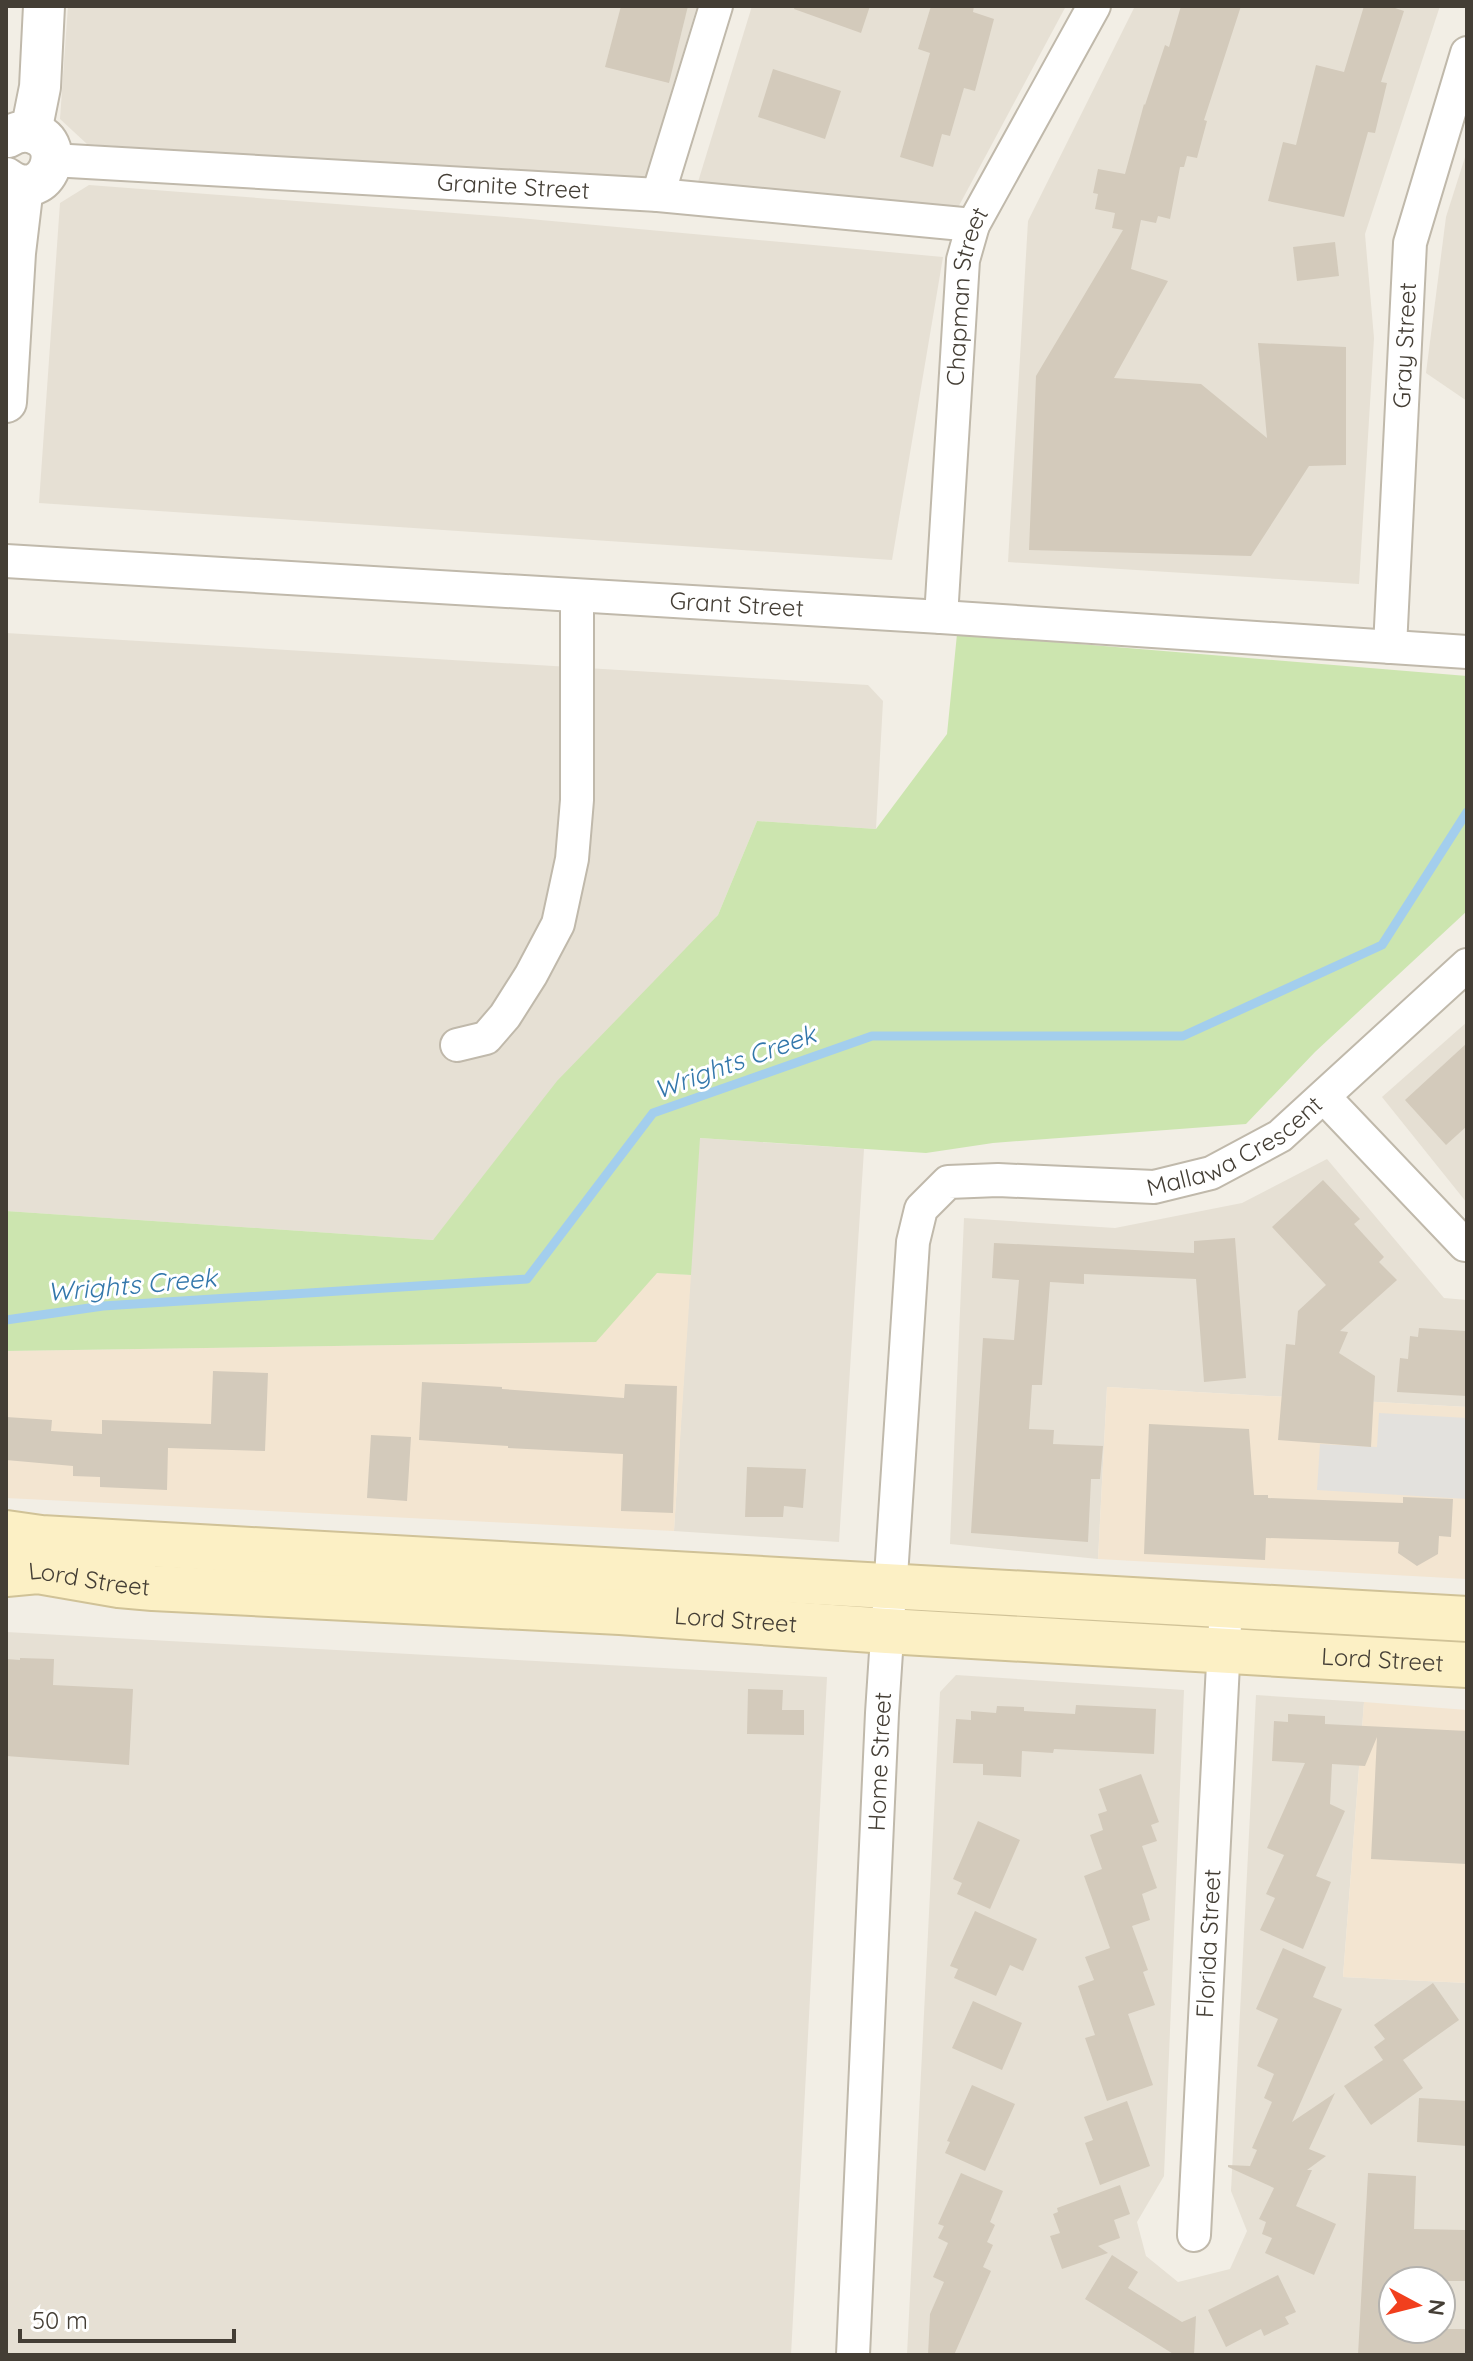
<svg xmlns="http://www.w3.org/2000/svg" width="1473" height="2361" font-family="Quicksand,sans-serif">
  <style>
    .residential { fill: #e6e0d4; fill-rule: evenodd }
    .commercial { fill: #f3e5d1 }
    .green { fill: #cce5af }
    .parking { fill: #e3e1dd }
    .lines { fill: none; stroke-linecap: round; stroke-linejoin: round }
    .stream { stroke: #a3ceed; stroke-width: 9 }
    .building { fill: #d3cabb }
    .minor-casing { stroke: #c0b9ab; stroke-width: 36 }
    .tertiary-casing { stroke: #c0b9ab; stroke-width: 44 }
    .secondary-casing { stroke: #d0c297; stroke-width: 48 }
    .minor { stroke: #fff; stroke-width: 32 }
    .tertiary { stroke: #fff; stroke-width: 40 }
    .secondary { stroke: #fcf0c5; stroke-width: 44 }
    .labels { text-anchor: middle; stroke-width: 6; stroke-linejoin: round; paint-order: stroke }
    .street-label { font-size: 24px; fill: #443e35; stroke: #fff }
    .water-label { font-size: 26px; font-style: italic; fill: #3377ab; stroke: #fff }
  </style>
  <rect width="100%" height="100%" fill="#f2eee5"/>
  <g class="residential">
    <path d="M68 6H697L644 183 87 144 60 119Z"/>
    <path d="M752 6H1066L954 215 698 182Z"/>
    <path d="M1135 6H1440L1365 234 1374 338 1359 584 1008 562 1028 221Z"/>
    <path d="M1467 151V401L1426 373 1446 217Z"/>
    <path d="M89 185 519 218 943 257 892 560 39 503 60 203Z"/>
    <path d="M6 633 868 685 883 701 876 829 757 821 718 915 433 1240 6 1211Z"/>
    <path d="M1467 1022V1203L1382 1097Z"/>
    <path d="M699 1138 864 1149 839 1542 674 1531Z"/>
    <path d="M1327 1159 1444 1298 1467 1300V1407L1107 1387 1098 1559 950 1544 964 1218 1115 1228 1242 1203Z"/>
    <path d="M6 1632 827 1677 791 2355H6Z"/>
    <path d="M956 1675 1184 1690 1164 2176 1137 2222 1146 2256 1178 2282 1230 2269 1247 2231 1231 2191 1256 1695 1364 1702 1343 1977 1467 1983V2355H907L940 1692ZM1393 2281H1441V2329H1393Z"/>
  </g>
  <g class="commercial">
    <path d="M657 1272 691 1275 674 1531 6 1498V1351L595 1342Z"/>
    <path d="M1107 1387 1467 1407V1579L1098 1559Z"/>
    <path d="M1364 1702 1467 1710V1983L1343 1977Z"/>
  </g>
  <path class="green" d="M957 634 1467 676V911L1315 1052 1246 1124 993 1143 926 1153 700 1138 691 1275 657 1273 596 1342 6 1351V1211L433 1240 557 1081 718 915 757 821 876 829 947 734Z"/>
  <path class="parking" d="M1379 1413 1467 1418V1499L1317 1490 1320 1444 1377 1447Z"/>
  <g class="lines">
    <path class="stream" d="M6 1320 103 1306 527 1279 653 1113 872 1036H1183L1382 945 1467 812"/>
  </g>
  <g class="building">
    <path d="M621 6H688L669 83 605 67Z"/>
    <path d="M795 6H870L861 33 794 9Z"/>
    <path d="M931 6H974L973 12 994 19 975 91 964 88 950 136 942 134 933 167 900 157 930 53 918 49Z"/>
    <path d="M1181 6H1241L1204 120 1207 121 1197 158 1187 156 1184 167H1180L1170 219 1158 216 1156 223 1141 220 1131 269 1168 281 1114 378 1201 384 1267 438 1258 343 1346 347V465L1309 466 1251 556 1029 550 1036 376 1123 230 1112 228 1115 213 1095 209 1098 194 1093 193 1098 169 1125 174 1144 104 1145 105 1165 45 1169 47Z"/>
    <path d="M1364 6H1389L1404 11 1381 82 1387 83 1375 133 1368 132 1344 217 1268 201 1283 142 1296 145 1316 65 1344 72Z"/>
    <path d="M773 69 841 91 825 139 758 117Z"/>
    <path d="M1335 242 1339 276 1297 281 1293 247Z"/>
    <path d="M1467 1043V1126L1446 1145 1405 1100Z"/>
    <path d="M1323 1180 1360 1219 1354 1224 1384 1257 1379 1262 1397 1280 1340 1331 1348 1332 1339 1353 1375 1376 1371 1447 1278 1440 1286 1344 1295 1345 1298 1311 1326 1285 1272 1227Z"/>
    <path d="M1235 1238 1246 1378 1204 1382 1196 1279 1084 1274V1284L1050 1282 1042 1385H1032L1029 1429 1054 1430 1053 1444 1103 1446 1100 1479H1091L1088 1542 971 1533 983 1338 1014 1340 1019 1280 992 1278 994 1243 1194 1253V1241Z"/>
    <path d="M1419 1328 1466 1331 1467 1396 1397 1392 1400 1358 1408 1359 1410 1336 1418 1337Z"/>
    <path d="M213 1371 268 1373 265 1451 168 1448 167 1490 100 1487V1477L73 1476V1466L6 1460V1417L52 1420 51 1431 102 1434V1420L211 1424Z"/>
    <path d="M422 1382 502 1387V1389L624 1398 625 1384 677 1386 673 1513 621 1511 623 1454 508 1448V1446L419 1440Z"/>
    <path d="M1149 1424 1249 1429 1254 1495H1268V1498L1403 1503V1497L1453 1499 1451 1537 1439 1536 1438 1554 1417 1566 1398 1553 1399 1542 1266 1538 1265 1560 1144 1554Z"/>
    <path d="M371 1435 411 1437 407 1501 367 1498Z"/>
    <path d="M747 1467 806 1469 803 1508 784 1506 783 1517H745Z"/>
    <path d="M20 1658 54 1659 53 1685 133 1689 129 1765 6 1756V1659L20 1660Z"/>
    <path d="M748 1689 783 1690 782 1710H804V1735L747 1734Z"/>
    <path d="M1076 1705 1156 1709 1154 1754 1054 1749 1053 1753 1022 1751 1021 1777 983 1775V1764L953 1763 956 1719 971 1720V1711L996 1713 997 1706 1024 1707V1711L1075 1714Z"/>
    <path d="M1288 1714 1325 1716V1724L1467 1731V1864L1371 1859 1377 1737 1365 1766 1332 1764 1330 1804 1345 1811 1316 1876 1331 1882 1303 1949 1260 1930 1275 1898 1266 1894 1284 1855 1267 1848 1305 1763 1272 1761 1274 1721 1288 1722Z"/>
    <path d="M1141 1774 1159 1822 1151 1825 1157 1841 1142 1846 1157 1888 1142 1894 1150 1920 1132 1926 1148 1970 1143 1972 1155 2005 1128 2014 1153 2085 1107 2101 1085 2038 1095 2035 1078 1986 1094 1980 1085 1957 1110 1948 1084 1876 1102 1869 1090 1835 1103 1830 1098 1814 1107 1811 1099 1789Z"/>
    <path d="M978 1821 1020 1840 990 1909 957 1894 962 1883 953 1879Z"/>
    <path d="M975 1911 1037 1939 1023 1971 1010 1965 996 1996 954 1978 958 1969 950 1966Z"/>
    <path d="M1283 1948 1326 1967 1313 1997 1342 2009 1292 2122 1335 2093 1309 2149 1326 2156 1307 2170H1312L1296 2206 1336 2224 1314 2275 1265 2253 1272 2238 1262 2234 1266 2222 1259 2219 1274 2188 1228 2167V2165L1250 2166 1257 2150 1252 2148 1272 2102 1264 2098 1274 2074 1257 2066 1278 2019 1256 2009Z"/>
    <path d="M1433 1983 1459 2020 1403 2060 1423 2088 1371 2125 1344 2086 1383 2060 1374 2047 1385 2039 1374 2025Z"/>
    <path d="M973 2001 1022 2023 1002 2070 952 2048Z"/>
    <path d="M972 2085 1015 2104 985 2171 945 2153 950 2142 947 2141Z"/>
    <path d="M1419 2098 1467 2101V2146L1417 2142Z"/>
    <path d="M1127 2101 1150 2166 1100 2185 1085 2143 1093 2140 1084 2117Z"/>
    <path d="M961 2173 1003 2191 990 2222 995 2225 987 2242 993 2245 983 2267 991 2271 954 2355H928L930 2314 944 2282 933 2277 948 2243 938 2238 944 2226 938 2224Z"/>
    <path d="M1368 2173 1416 2176 1414 2229 1467 2230V2281H1393V2329H1467V2355H1358Z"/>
    <path d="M1120 2185 1130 2214 1114 2220 1120 2238 1098 2246 1108 2253 1062 2269 1050 2236 1060 2233 1053 2214 1058 2212 1057 2208Z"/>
    <path d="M1112 2255 1138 2272 1128 2288 1182 2322 1196 2316 1194 2355H1175L1085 2299Z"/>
    <path d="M1278 2275 1296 2312 1285 2317 1289 2324 1264 2336 1261 2329 1226 2347 1208 2310Z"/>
  </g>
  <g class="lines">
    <g class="minor-casing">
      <g id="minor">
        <path id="s1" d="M52 160 658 195 973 225"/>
        <path d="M658 195 716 6"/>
        <path id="s2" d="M6 561 941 617 1467 652"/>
        <path id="s3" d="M941 617 963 260 973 225 1094 6"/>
        <path id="s4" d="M1390 647 1410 243 1467 53"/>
        <path d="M457 1045 486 1038 505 1016 531 975 558 924 572 859 577 800V596"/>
        <path d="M1324 1097 1465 1245"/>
        <path id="s5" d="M1194 2235 1226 1605"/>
        <path id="s6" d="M853 2355 882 1713 913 1242 921 1209 948 1182 998 1180 1154 1187 1211 1173 1280 1136 1467 965"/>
      </g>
    </g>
    <g class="tertiary-casing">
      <g id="tertiary">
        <path d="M31 132 40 87 44 6"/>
        <path d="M6 178C45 207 71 144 33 133 24 130 16 132 8 137"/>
        <path d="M6 402 15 253 23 186"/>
      </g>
    </g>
    <g class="secondary-casing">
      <g id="secondary">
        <path d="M6 1533 41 1538 1467 1619"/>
        <path id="s7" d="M6 1574 38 1571 119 1585 153 1588 620 1612 887 1631 1467 1665"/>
      </g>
    </g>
    <use href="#minor" class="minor"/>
    <use href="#tertiary" class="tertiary"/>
    <use href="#secondary" class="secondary"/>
  </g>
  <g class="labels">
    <g class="street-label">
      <text dy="8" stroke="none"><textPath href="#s1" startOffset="462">Granite Street</textPath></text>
      <text dy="8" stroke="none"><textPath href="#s3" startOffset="322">Chapman Street</textPath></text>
      <text dy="8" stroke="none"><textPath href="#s4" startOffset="302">Gray Street</textPath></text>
      <text dy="8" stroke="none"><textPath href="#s2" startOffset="732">Grant Street</textPath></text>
      <text dy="8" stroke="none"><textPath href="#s6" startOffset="1484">Mallawa Crescent</textPath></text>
      <text dy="8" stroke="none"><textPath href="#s7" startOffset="84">Lord Street</textPath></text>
      <text dy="8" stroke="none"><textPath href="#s7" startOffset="732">Lord Street</textPath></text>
      <text dy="8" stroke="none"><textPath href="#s7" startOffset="1380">Lord Street</textPath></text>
      <text dy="8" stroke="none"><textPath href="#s6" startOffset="594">Home Street</textPath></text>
      <text dy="8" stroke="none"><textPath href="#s5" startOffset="292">Florida Street</textPath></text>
    </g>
    <g class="water-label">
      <text transform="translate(735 1062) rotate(-20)" y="9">Wrights Creek</text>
      <text transform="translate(132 1285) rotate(-5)" y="9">Wrights Creek</text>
    </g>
  </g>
  <rect width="1473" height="2361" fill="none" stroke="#443e35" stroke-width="16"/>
  <g transform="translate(1417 2305) rotate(97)"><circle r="38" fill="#ffffff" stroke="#b4b2ae" stroke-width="2"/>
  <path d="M0-6L14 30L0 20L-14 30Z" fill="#f13f1d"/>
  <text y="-12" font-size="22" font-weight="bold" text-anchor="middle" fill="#443e35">N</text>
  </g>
  <path d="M20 2329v12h214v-12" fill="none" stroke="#443e35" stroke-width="4"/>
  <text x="32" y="2329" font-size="24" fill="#443e35" stroke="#ffffff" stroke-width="6" paint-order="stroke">50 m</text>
</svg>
